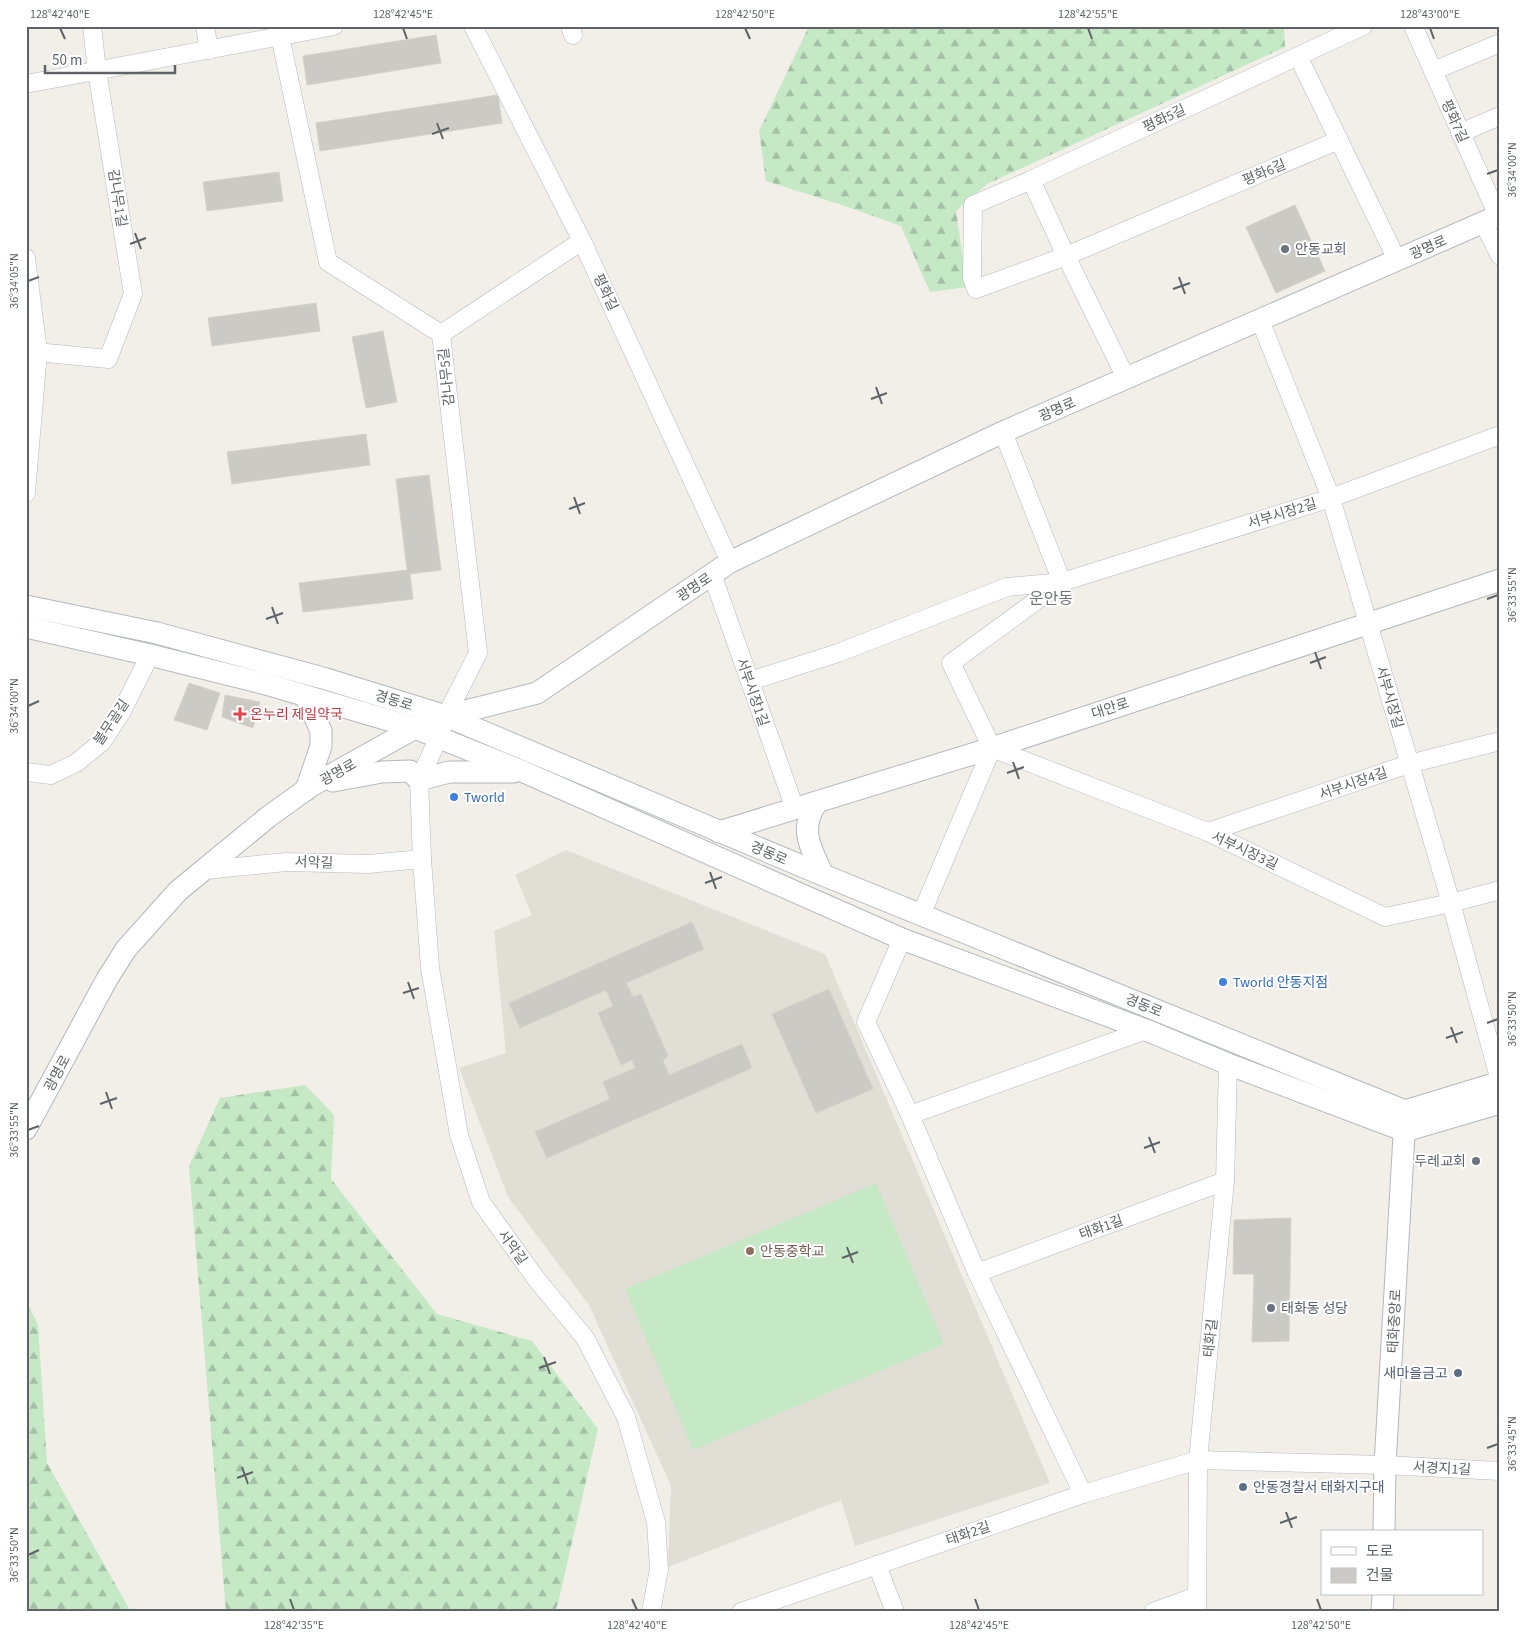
<svg xmlns="http://www.w3.org/2000/svg" width="1526" height="1638" font-family="'Source Sans 3','Noto Sans KR',sans-serif">
  <style>
    .education { fill: #e1ded6 }
    .forest { fill: url(#forest-firs) }
    .pitch { fill: #c5e8c5 }
    .building { fill: #cccac5; stroke: #d6d1c6 }
    .lines { fill: none; stroke-linecap: round; stroke-linejoin: round }
    .minor-casing { stroke: #b5b8bc; stroke-width: 19 }
    .tertiary-casing { stroke: #b5b8bc; stroke-width: 23 }
    .minor { stroke: #fff; stroke-width: 18 }
    .tertiary { stroke: #fff; stroke-width: 21 }
    .ticks { fill: none; stroke: #5f6368; stroke-width: 2 }
    .worship-dot { fill: #6b7280; stroke: #fff; stroke-width: 2 }
    .health-dot { fill: #e0444e; stroke: #fff; stroke-width: 2 }
    .shop-dot { fill: #3f7fe0; stroke: #fff; stroke-width: 2 }
    .education-dot { fill: #8d6e63; stroke: #fff; stroke-width: 2 }
    .service-dot { fill: #5c6f8a; stroke: #fff; stroke-width: 2 }
    .labels { text-anchor: middle; stroke-width: 4; stroke-linejoin: round; paint-order: stroke }
    .street-label { font-size: 14px; fill: #5f6368; stroke: #fff }
    .worship-label { font-size: 14px; fill: #5b616d; stroke: #fff; text-anchor: start }
    .health-label { font-size: 14px; fill: #be3a42; stroke: #fff; text-anchor: start }
    .shop-label { font-size: 14px; fill: #366cbe; stroke: #fff; text-anchor: start }
    .education-label { font-size: 14px; fill: #785e54; stroke: #fff; text-anchor: start }
    .service-label { font-size: 14px; fill: #4e5e75; stroke: #fff; text-anchor: end }
    .quarter-label { font-size: 16px; fill: #70757a; stroke: #fff }
    .neatline { fill: none; stroke: #5f6368; stroke-width: 2 }
    .ticks-label { font-size: 12px; text-anchor: middle; fill: #5f6368 }
  </style>
  <defs>
    <pattern id="forest-firs" width="22" height="20" patternUnits="userSpaceOnUse" patternTransform="scale(1.25)"><rect width="22" height="20" fill="#c5e8c5"/><path d="M5 1l3.5 6h-7zM16 11l3.5 6h-7z" fill="#a3c0a4"/></pattern>
  </defs>
  <rect width="100%" height="100%" fill="#f1efe8"/>
  <path class="education" d="M566 850 825 954 1050 1483 855 1546 841 1500 668 1567 671 1486 589 1305 508 1197 459 1068 506 1053 494 931 532 915 515 875Z"/>
  <g class="forest">
    <path d="M809 26H1284L1285 47 987 184 956 211 967 287 930 292 901 226 842 205 766 181 759 131Z"/>
    <path d="M305 1085 334 1115 331 1179 437 1314 532 1341 598 1429 558 1603 555 1612H226L189 1166 220 1098Z"/>
    <path d="M26 1300 38 1325 47 1463 131 1612H26Z"/>
  </g>
  <path class="pitch" d="M876 1183 944 1344 693 1450 625 1289Z"/>
  <g class="building">
    <path d="M436 35 441 63 307 85 303 56Z"/>
    <path d="M498 95 502 123 320 151 316 123Z"/>
    <path d="M279 172 283 201 207 211 203 182Z"/>
    <path d="M1295 205 1325 271 1276 293 1246 227Z"/>
    <path d="M316 303 320 331 212 346 208 318Z"/>
    <path d="M383 331 397 402 366 408 352 337Z"/>
    <path d="M366 434 370 465 232 484 227 452Z"/>
    <path d="M429 475 441 570 410 574 413 599 303 612 299 583 407 570 396 479Z"/>
    <path d="M189 683 220 693 207 730 174 720Z"/>
    <path d="M225 695 260 702 253 728 222 717Z"/>
    <path d="M692 922 704 949 626 983 633 997 641 994 668 1056 663 1061 669 1075 742 1044 752 1068 547 1158 535 1132 610 1099 603 1082 635 1068 632 1060 621 1065 598 1013 613 1006 606 990 520 1028 509 1003Z"/>
    <path d="M829 989 873 1089 816 1113 772 1014Z"/>
    <path d="M1291 1218 1289 1341 1252 1342 1254 1274H1233L1234 1220Z"/>
  </g>
  <g class="lines">
    <g class="minor-casing">
      <g id="minor">
        <path d="M205 26 209 50"/>
        <path d="M473 26 582 241 730 562"/>
        <path d="M570 26 573 35"/>
        <path d="M1413 26 1498 216"/>
        <path d="M280 36 328 262 441 334 478 653 446 716 439 737 419 780 422 859 430 968 459 1135 481 1202 537 1280 585 1338 626 1417 656 1522 659 1569 651 1612"/>
        <path d="M1298 56 1397 260"/>
        <path d="M1433 71 1500 43"/>
        <path d="M26 84 334 26"/>
        <path d="M1460 133 1500 116"/>
        <path d="M1339 140 1066 256 976 289 972 278 973 205 1031 180 1363 26"/>
        <path d="M1031 180 1066 256 1126 378"/>
        <path d="M1483 222 1500 256"/>
        <path d="M26 258 38 352 26 493"/>
        <path d="M1260 320 1331 498 1451 903 1500 1081"/>
        <path d="M441 334 582 241"/>
        <path d="M26 351 108 359 133 294 97 71 92 26"/>
        <path d="M712 574 795 809"/>
        <path d="M750 681 838 653 1007 587 1062 582 1003 432"/>
        <path d="M992 748 951 663 1062 582 1331 498 1500 435"/>
        <path d="M992 748 1208 832 1385 917 1451 903 1500 890"/>
        <path d="M26 772 51 775 76 763 102 742 122 711 150 655"/>
        <path d="M1208 832 1409 764 1500 741"/>
        <path d="M205 870 286 862 368 864 422 859"/>
        <path d="M921 915 992 748"/>
        <path d="M902 939 866 1022 910 1115 977 1273 1083 1494"/>
        <path d="M910 1115 1146 1030"/>
        <path d="M977 1273 1225 1181"/>
        <path d="M877 1565 895 1612"/>
        <path d="M741 1612 1083 1494 1198 1460 1385 1465 1500 1471"/>
        <path d="M1153 1612 1197 1596"/>
        <path d="M1197 1612 1198 1460 1225 1181 1228 1064"/>
      </g>
    </g>
    <g class="tertiary-casing">
      <g id="tertiary">
        <path d="M26 606 157 633 323 678 446 716 823 875 1405 1111 1500 1082"/>
        <path d="M26 627 150 655 266 684 415 728 524 772 902 939 1146 1030 1228 1064 1405 1131 1500 1103"/>
        <path d="M306 697 321 731V746L306 790"/>
        <path d="M333 781 382 772 410 771 419 780 449 772H513"/>
        <path d="M817 802C798 830 811 848 823 875"/>
        <path d="M719 832 992 748 1500 580"/>
        <path d="M26 1129 107 979 126 949 178 891 268 817 311 786 415 728 446 716 537 693 730 562 1003 432 1500 215"/>
        <path d="M1384 1532 1385 1465 1405 1118"/>
        <path d="M1382 1612 1383 1594"/>
      </g>
    </g>
    <use href="#minor" class="minor"/>
    <use href="#tertiary" class="tertiary"/>
  </g>
  <path class="ticks" d="M60 28 65 39M403 28 407 39M745 28 750 39M1088 28 1092 39M1430 28 1434 39M437 123 443 139M432 134 449 128M1487 174 1498 170M135 233 141 249M130 244 146 238M1179 277 1185 294M28 281 39 277M1173 289 1190 283M876 387 882 404M871 399 887 393M574 497 580 514M569 509 585 503M1487 599 1498 595M272 607 278 624M266 619 283 613M1315 652 1321 669M1310 663 1326 657M28 706 39 701M1013 762 1019 779M1007 773 1024 767M710 872 716 889M705 883 722 877M408 982 414 999M403 993 419 988M1487 1023 1498 1019M1451 1027 1457 1043M1446 1038 1463 1032M106 1092 112 1109M100 1104 117 1098M28 1130 39 1126M1149 1137 1155 1153M1144 1148 1160 1142M847 1247 853 1263M842 1258 858 1252M544 1357 550 1374M539 1368 556 1362M1487 1448 1498 1444M242 1467 248 1484M237 1478 253 1472M1286 1512 1292 1528M1280 1523 1297 1517M28 1555 39 1550M290 1599 294 1610M632 1599 637 1610M975 1599 979 1610M1317 1599 1321 1610"/>
  <g class="worship-dot">
    <circle cx="1285" cy="249" r="5"/>
    <circle cx="1476" cy="1161" r="5"/>
    <circle cx="1271" cy="1308" r="5"/>
  </g>
  <path class="health-dot" d="M237.5 706.5h5v5h5v5h-5v5h-5v-5h-5v-5h5z"/>
  <g class="shop-dot">
    <circle cx="454" cy="797" r="5"/>
    <circle cx="1223" cy="982" r="5"/>
  </g>
  <circle class="education-dot" cx="750" cy="1251" r="5"/>
  <g class="service-dot">
    <circle cx="1458" cy="1373" r="5"/>
    <circle cx="1243" cy="1487" r="5"/>
  </g>
  <g class="labels">
    <g class="street-label">
      <text transform="translate(1164 118) rotate(-25)" y="5">평화5길</text>
      <text transform="translate(1455 121) rotate(66)" y="5">평화7길</text>
      <text transform="translate(1264 172) rotate(-23)" y="5">평화6길</text>
      <text transform="translate(118 198) rotate(81)" y="5">감나무1길</text>
      <text transform="translate(1428 247) rotate(-24)" y="5">광명로</text>
      <text transform="translate(606 292) rotate(65)" y="5">평화길</text>
      <text transform="translate(446 377) rotate(-96)" y="5">감나무5길</text>
      <text transform="translate(1057 409) rotate(-24)" y="5">광명로</text>
      <text transform="translate(1282 513) rotate(-17)" y="5">서부시장2길</text>
      <text transform="translate(694 587) rotate(-34)" y="5">광명로</text>
      <text transform="translate(753 692) rotate(71)" y="5">서부시장1길</text>
      <text transform="translate(1390 697) rotate(74)" y="5">서부시장길</text>
      <text transform="translate(394 700) rotate(17)" y="5">경동로</text>
      <text transform="translate(1110 708) rotate(-18)" y="5">대안로</text>
      <text transform="translate(111 722) rotate(-56)" y="5">불무골길</text>
      <text transform="translate(338 772) rotate(-29)" y="5">광명로</text>
      <text transform="translate(1353 783) rotate(-19)" y="5">서부시장4길</text>
      <text transform="translate(1245 850) rotate(25)" y="5">서부시장3길</text>
      <text transform="translate(769 853) rotate(23)" y="5">경동로</text>
      <text transform="translate(314 862) rotate(2)" y="5">서악길</text>
      <text transform="translate(1144 1005) rotate(22)" y="5">경동로</text>
      <text transform="translate(57 1073) rotate(-62)" y="5">광명로</text>
      <text transform="translate(1101 1227) rotate(-20)" y="5">태화1길</text>
      <text transform="translate(513 1247) rotate(54)" y="5">서악길</text>
      <text transform="translate(1394 1321) rotate(-87)" y="5">태화중앙로</text>
      <text transform="translate(1210 1338) rotate(-84)" y="5">태화길</text>
      <text transform="translate(1442 1468) rotate(3)" y="5">서경지1길</text>
      <text transform="translate(968 1533) rotate(-19)" y="5">태화2길</text>
    </g>
    <g class="worship-label">
      <text x="1295" y="254">안동교회</text>
      <text x="1466" y="1166" text-anchor="end">두레교회</text>
      <text x="1281" y="1313">태화동 성당</text>
    </g>
    <g class="health-label">
      <text x="250" y="719">온누리 제일약국</text>
    </g>
    <g class="shop-label">
      <text x="464" y="802">Tworld</text>
      <text x="1233" y="987">Tworld 안동지점</text>
    </g>
    <g class="education-label">
      <text x="760" y="1256">안동중학교</text>
    </g>
    <g class="service-label">
      <text x="1448" y="1378">새마을금고</text>
      <text x="1253" y="1492" text-anchor="start">안동경찰서 태화지구대</text>
    </g>
    <g class="quarter-label">
      <text x="1051" y="604">운안동</text>
    </g>
  </g>
  <rect width="1526" height="1638" fill="none" stroke="#ffffff" stroke-width="55"/>
  <rect x="1321" y="1530" width="162" height="65" fill="#ffffff" stroke="#bfc1c3"/>
  <rect x="1331" y="1547" width="25" height="8" fill="#ffffff" stroke="#bfc1c3"/>
  <text x="1366" y="1556" font-size="15" fill="#5f6368">도로</text>
  <rect x="1331" y="1568" width="25" height="15" fill="#cccac5" stroke="#bfc1c3"/>
  <text x="1366" y="1580" font-size="15" fill="#5f6368">건물</text>
  <path d="M45 65v8h130v-8" fill="none" stroke="#5f6368" stroke-width="2.5"/>
  <text x="52" y="65" font-size="15" fill="#5f6368" stroke="#ffffff" stroke-width="4" paint-order="stroke">50 m</text>
  <rect x="28" y="28" width="1470" height="1582" class="neatline"/>
  <g class="ticks-label">
    <text x="60" y="18">128°42'40"E</text>
    <text x="403" y="18">128°42'45"E</text>
    <text x="745" y="18">128°42'50"E</text>
    <text x="1088" y="18">128°42'55"E</text>
    <text x="1430" y="18">128°43'00"E</text>
    <text transform="translate(1512 170) rotate(-90)" y="4">36°34'00"N</text>
    <text transform="translate(14 281) rotate(-90)" y="4">36°34'05"N</text>
    <text transform="translate(1512 595) rotate(-90)" y="4">36°33'55"N</text>
    <text transform="translate(14 706) rotate(-90)" y="4">36°34'00"N</text>
    <text transform="translate(1512 1019) rotate(-90)" y="4">36°33'50"N</text>
    <text transform="translate(14 1130) rotate(-90)" y="4">36°33'55"N</text>
    <text transform="translate(1512 1444) rotate(-90)" y="4">36°33'45"N</text>
    <text transform="translate(14 1555) rotate(-90)" y="4">36°33'50"N</text>
    <text x="294" y="1629">128°42'35"E</text>
    <text x="637" y="1629">128°42'40"E</text>
    <text x="979" y="1629">128°42'45"E</text>
    <text x="1321" y="1629">128°42'50"E</text>
  </g>
</svg>
